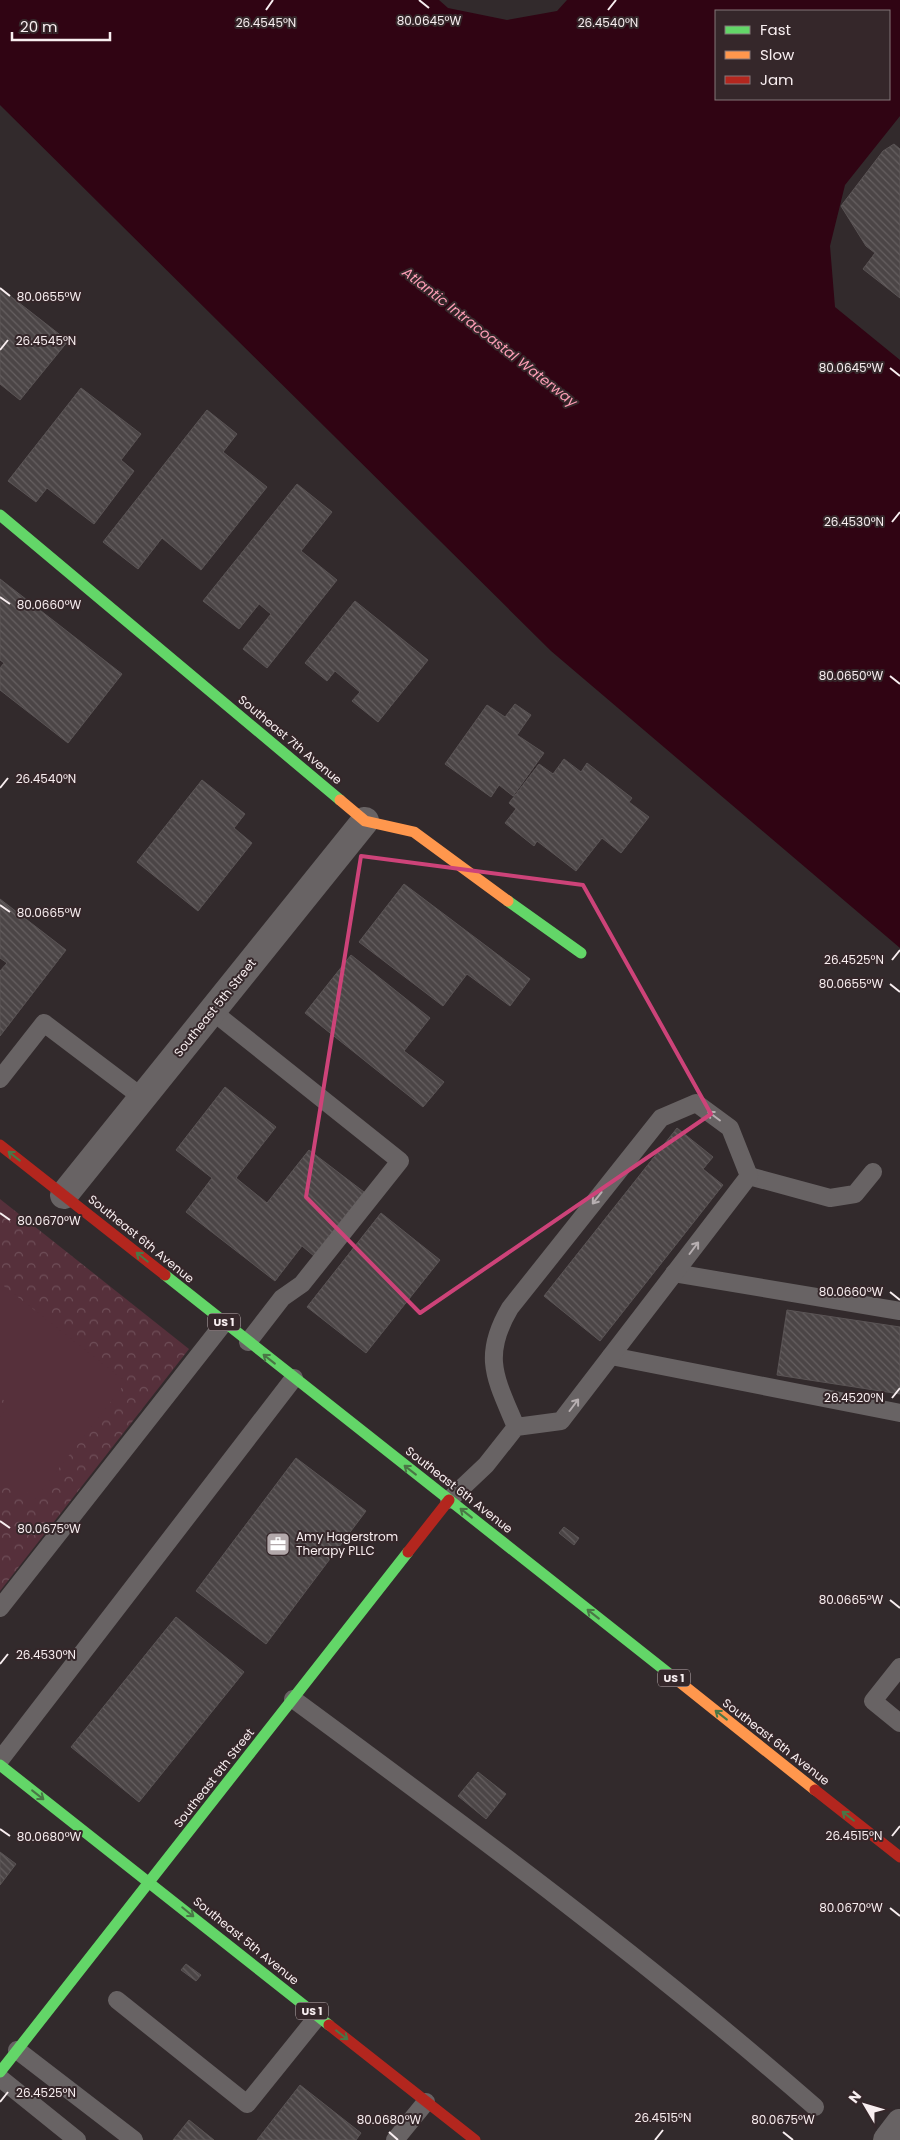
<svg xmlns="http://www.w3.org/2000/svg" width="900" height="2140" font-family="Poppins,sans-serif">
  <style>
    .park { fill: url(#park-crowns) }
    .pitch { fill: #56303b }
    .water { fill: #300413; fill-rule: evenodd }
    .building { fill: url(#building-back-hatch); stroke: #5a5455 }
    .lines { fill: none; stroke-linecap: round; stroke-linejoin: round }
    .lane { stroke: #686364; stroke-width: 18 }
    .street { stroke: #686364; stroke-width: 28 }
    .fast { stroke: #63d668; stroke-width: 11 }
    .slow { stroke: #ff974d; stroke-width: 11 }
    .jam { stroke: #b3261e; stroke-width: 11 }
    .oneway { stroke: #b7afb1 }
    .oneway2 { stroke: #4a7646 }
    .marked { fill: none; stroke: #cd4379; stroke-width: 4; stroke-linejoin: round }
    .ticks { fill: none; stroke: #f8eef0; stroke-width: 2 }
    .labels { text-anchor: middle; stroke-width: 4; stroke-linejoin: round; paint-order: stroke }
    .shield { fill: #35272a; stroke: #beb2b5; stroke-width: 1 }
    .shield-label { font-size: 11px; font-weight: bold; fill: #f8eef0 }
    .street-label { font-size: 12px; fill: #f8eef0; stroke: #35272a }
    .poi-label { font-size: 12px; fill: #f8eef0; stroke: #35272a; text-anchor: start }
    .water-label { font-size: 14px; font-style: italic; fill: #fd9eb6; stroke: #35272a }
    .ticks-label { font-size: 12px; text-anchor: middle; fill: #f8eef0; stroke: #35272a; stroke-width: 4; stroke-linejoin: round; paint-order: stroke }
  </style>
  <defs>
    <pattern id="park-crowns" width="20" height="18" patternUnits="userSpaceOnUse" patternTransform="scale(1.25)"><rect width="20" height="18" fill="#56303b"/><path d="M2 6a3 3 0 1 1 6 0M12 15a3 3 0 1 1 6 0" fill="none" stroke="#6f4e58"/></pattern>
    <pattern id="building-back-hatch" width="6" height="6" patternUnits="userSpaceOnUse" patternTransform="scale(1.25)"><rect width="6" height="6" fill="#4b4546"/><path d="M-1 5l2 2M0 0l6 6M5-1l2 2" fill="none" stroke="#666061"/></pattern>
  </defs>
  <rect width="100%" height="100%" fill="#322a2c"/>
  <path class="park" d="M0 1199 189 1349 0 1591Z"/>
  <path class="pitch" d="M0 1283 126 1382 35 1499 0 1471V1417L9 1405 0 1397Z"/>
  <path class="water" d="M0 0H439L448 8 507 20 557 11 567 0H900V116L845 185 830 246 835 307 900 360V948L551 651 0 105ZM716 11H889V99H716Z"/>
  <g class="building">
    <path d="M894 144 900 149V298L863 269 875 253 866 246 841 206 883 151Z"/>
    <path d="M0 288 68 341 20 400 0 384Z"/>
    <path d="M81 388 141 434 121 460 134 471 94 524 47 488 36 502 8 481Z"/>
    <path d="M207 410 237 434 223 452 267 487 201 570 162 538 138 569 103 542Z"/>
    <path d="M297 484 332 512 301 551 337 580 267 668 243 649 271 614 259 604 239 629 203 601Z"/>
    <path d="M0 579 122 674 68 743 0 690V668L4 663 0 660Z"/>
    <path d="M355 601 428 660 378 722 352 701 360 692 335 671 327 681 305 663Z"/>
    <path d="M515 704 531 715 517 735 544 753 513 796 499 785 491 797 445 764 487 705 505 717Z"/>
    <path d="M564 759 581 772 587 763 632 798 629 802 649 817 621 853 602 838 576 871 537 841 534 846 505 823 516 809 509 803 539 764 553 774Z"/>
    <path d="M202 780 245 814 234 828 252 843 198 911 137 862Z"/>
    <path d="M404 884 530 979 510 1006 467 974 443 1006 359 942Z"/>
    <path d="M0 899 66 950 0 1036V971L7 963 0 958Z"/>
    <path d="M351 955 430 1018 404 1051 444 1082 423 1107 305 1013Z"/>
    <path d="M225 1087 276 1127 236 1178 267 1203 309 1150 364 1192 314 1256 302 1246 275 1281 186 1212 212 1178 176 1150Z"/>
    <path d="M677 1128 713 1157 703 1169 723 1185 600 1341 544 1296Z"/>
    <path d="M381 1213 440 1260 366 1353 307 1307Z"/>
    <path d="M787 1310 900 1327V1394L777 1375Z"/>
    <path d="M296 1458 366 1511 266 1644 196 1591Z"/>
    <path d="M564 1527 579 1538 574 1545 559 1533Z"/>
    <path d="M176 1617 244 1672 139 1802 71 1747Z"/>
    <path d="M478 1772 506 1794 486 1819 458 1796Z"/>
    <path d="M0 1852 16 1864 0 1885Z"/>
    <path d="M186 1964 201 1975 196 1981 181 1970Z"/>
    <path d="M300 2085 361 2133 356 2140H257Z"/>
    <path d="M189 2120 214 2140H173Z"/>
  </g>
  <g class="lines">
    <g class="lane">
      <path d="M212 1011 400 1161 302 1284 282 1298 248 1342"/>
      <path d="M0 1079 44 1023 143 1098"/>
      <path d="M749 1176 830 1198 855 1194 873 1172"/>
      <path d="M674 1273 900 1311"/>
      <path d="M611 1356 900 1413"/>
      <path d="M449 1500 486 1465 516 1427 561 1421 749 1176 730 1128 696 1103 661 1118 510 1308C481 1357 496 1379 516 1427"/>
      <path d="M0 1608 224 1323"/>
      <path d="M900 1667 873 1701 900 1723"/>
      <path d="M293 1699C471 1830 649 1962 815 2107"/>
      <path d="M0 1760 294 1378"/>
      <path d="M117 2000 247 2104 318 2016"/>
      <path d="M17 2050 134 2140"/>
      <path d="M0 2078 77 2140"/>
      <path d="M395 2140 426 2102"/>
    </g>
    <g class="street">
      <path d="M64 1195 365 821"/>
      <path d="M887 2140 900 2123"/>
    </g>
    <g class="fast">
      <path d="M0 515 340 800"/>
      <path d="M508 901 581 953"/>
      <path d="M165 1275 672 1676"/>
      <path d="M0 1765 329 2025"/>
      <path d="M0 2072 408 1552"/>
    </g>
    <g class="slow">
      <path d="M340 800 365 821 414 832 508 901"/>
      <path d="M672 1676 815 1790"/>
    </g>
    <g class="jam">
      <path d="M0 1145 165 1275"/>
      <path d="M408 1552 449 1500"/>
      <path d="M815 1790 900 1857"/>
      <path d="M329 2025 475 2140"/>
    </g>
  </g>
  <defs><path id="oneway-shaft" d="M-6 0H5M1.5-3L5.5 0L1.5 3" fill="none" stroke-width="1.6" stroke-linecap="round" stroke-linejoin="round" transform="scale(1.25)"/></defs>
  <g class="oneway">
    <use href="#oneway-shaft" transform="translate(714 1116) rotate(-143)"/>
    <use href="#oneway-shaft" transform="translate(597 1198) rotate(128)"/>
    <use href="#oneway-shaft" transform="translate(694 1248) rotate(-53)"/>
    <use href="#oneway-shaft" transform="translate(574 1405) rotate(-53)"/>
  </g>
  <g class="oneway2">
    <use href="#oneway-shaft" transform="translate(14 1156) rotate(-142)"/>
    <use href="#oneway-shaft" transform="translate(142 1257) rotate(-141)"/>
    <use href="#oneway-shaft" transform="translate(269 1359) rotate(-142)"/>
    <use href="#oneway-shaft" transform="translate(410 1470) rotate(-142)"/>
    <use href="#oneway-shaft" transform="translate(466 1513) rotate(-142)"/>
    <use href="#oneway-shaft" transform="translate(593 1614) rotate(-142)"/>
    <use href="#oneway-shaft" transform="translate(721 1715) rotate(-142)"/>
    <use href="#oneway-shaft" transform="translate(38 1795) rotate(38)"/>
    <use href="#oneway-shaft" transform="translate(848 1816) rotate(-142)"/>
    <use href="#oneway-shaft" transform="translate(188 1912) rotate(39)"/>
    <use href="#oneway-shaft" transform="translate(342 2035) rotate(38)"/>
  </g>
  <path class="marked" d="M361 856 583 885 711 1114 420 1313 306 1197Z"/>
  <path class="ticks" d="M419 0 429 8M266 10 273 0M608 10 616 0M0 288 10 296M0 350 8 340M890 368 900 376M892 522 900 512M0 597 10 604M890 676 900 684M0 788 8 778M0 905 10 912M892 960 900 950M890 984 900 992M0 1213 10 1220M890 1292 900 1300M892 1398 900 1388M0 1521 10 1528M890 1600 900 1608M0 1664 8 1654M0 1829 10 1836M892 1836 900 1826M890 1908 900 1916M0 2102 8 2092M389 2132 398 2140M783 2132 793 2140M655 2140 663 2130"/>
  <defs>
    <g id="office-square" transform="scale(1.25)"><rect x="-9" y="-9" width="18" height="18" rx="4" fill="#b3a9ab" stroke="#35272a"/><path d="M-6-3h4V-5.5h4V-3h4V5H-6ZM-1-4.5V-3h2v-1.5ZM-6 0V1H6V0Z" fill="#fff"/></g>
  </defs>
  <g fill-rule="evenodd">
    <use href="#office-square" x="278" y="1544"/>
  </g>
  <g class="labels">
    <g class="shield">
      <rect x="208" y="1313.5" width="32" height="17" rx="4"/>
      <rect x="658" y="1669.5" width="32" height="17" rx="4"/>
      <rect x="296" y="2002.5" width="32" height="17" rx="4"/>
    </g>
    <g class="shield-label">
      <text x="224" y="1326">US 1</text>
      <text x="674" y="1682">US 1</text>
      <text x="312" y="2015">US 1</text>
    </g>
    <g class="street-label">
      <text transform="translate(290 740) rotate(40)" y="4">Southeast 7th Avenue</text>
      <text transform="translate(215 1008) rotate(-51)" y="4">Southeast 5th Street</text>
      <text transform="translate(141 1239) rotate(39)" y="4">Southeast 6th Avenue</text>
      <text transform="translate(459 1490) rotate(38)" y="4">Southeast 6th Avenue</text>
      <text transform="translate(776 1742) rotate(38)" y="4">Southeast 6th Avenue</text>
      <text transform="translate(214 1778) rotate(-52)" y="4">Southeast 6th Street</text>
      <text transform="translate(246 1941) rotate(39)" y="4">Southeast 5th Avenue</text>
    </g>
    <g class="poi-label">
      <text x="296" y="1541">Amy Hagerstrom<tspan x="296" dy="14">Therapy PLLC</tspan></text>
    </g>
    <g class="water-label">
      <text transform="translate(490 337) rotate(38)" y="5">Atlantic Intracoastal Waterway</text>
    </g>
  </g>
  <g class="ticks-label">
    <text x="429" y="25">80.0645°W</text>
    <text x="266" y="27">26.4545°N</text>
    <text x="608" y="27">26.4540°N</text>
    <text x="49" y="301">80.0655°W</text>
    <text x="46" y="345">26.4545°N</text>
    <text x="851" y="372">80.0645°W</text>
    <text x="854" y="526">26.4530°N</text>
    <text x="49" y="609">80.0660°W</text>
    <text x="851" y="680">80.0650°W</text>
    <text x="46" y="783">26.4540°N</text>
    <text x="49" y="917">80.0665°W</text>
    <text x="854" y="964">26.4525°N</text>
    <text x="851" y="988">80.0655°W</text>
    <text x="49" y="1225">80.0670°W</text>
    <text x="851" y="1296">80.0660°W</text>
    <text x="854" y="1402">26.4520°N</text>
    <text x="49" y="1533">80.0675°W</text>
    <text x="851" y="1604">80.0665°W</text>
    <text x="46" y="1659">26.4530°N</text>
    <text x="854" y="1840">26.4515°N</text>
    <text x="49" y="1841">80.0680°W</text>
    <text x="851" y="1912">80.0670°W</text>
    <text x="46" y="2097">26.4525°N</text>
    <text x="663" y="2122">26.4515°N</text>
    <text x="389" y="2124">80.0680°W</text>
    <text x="783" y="2124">80.0675°W</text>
  </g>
  <rect x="715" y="10" width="175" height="90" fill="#35272a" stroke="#837779"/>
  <rect x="725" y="26" width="25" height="8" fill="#63d668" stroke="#837779"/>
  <text x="760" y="35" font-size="15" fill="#f8eef0">Fast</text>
  <rect x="725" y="51" width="25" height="8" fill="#ff974d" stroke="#837779"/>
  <text x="760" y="60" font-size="15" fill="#f8eef0">Slow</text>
  <rect x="725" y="76" width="25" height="8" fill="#b3261e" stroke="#837779"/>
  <text x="760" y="85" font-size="15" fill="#f8eef0">Jam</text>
  <g transform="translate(865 2105) rotate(308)" stroke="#35272a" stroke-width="4" paint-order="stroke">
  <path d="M0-4L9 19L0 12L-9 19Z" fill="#f8eef0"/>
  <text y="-8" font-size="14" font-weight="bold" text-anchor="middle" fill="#f8eef0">N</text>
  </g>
  <path d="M12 32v8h98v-8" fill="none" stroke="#f8eef0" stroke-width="2.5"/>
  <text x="20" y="32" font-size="15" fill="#f8eef0" stroke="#35272a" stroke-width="4" paint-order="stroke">20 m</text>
</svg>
